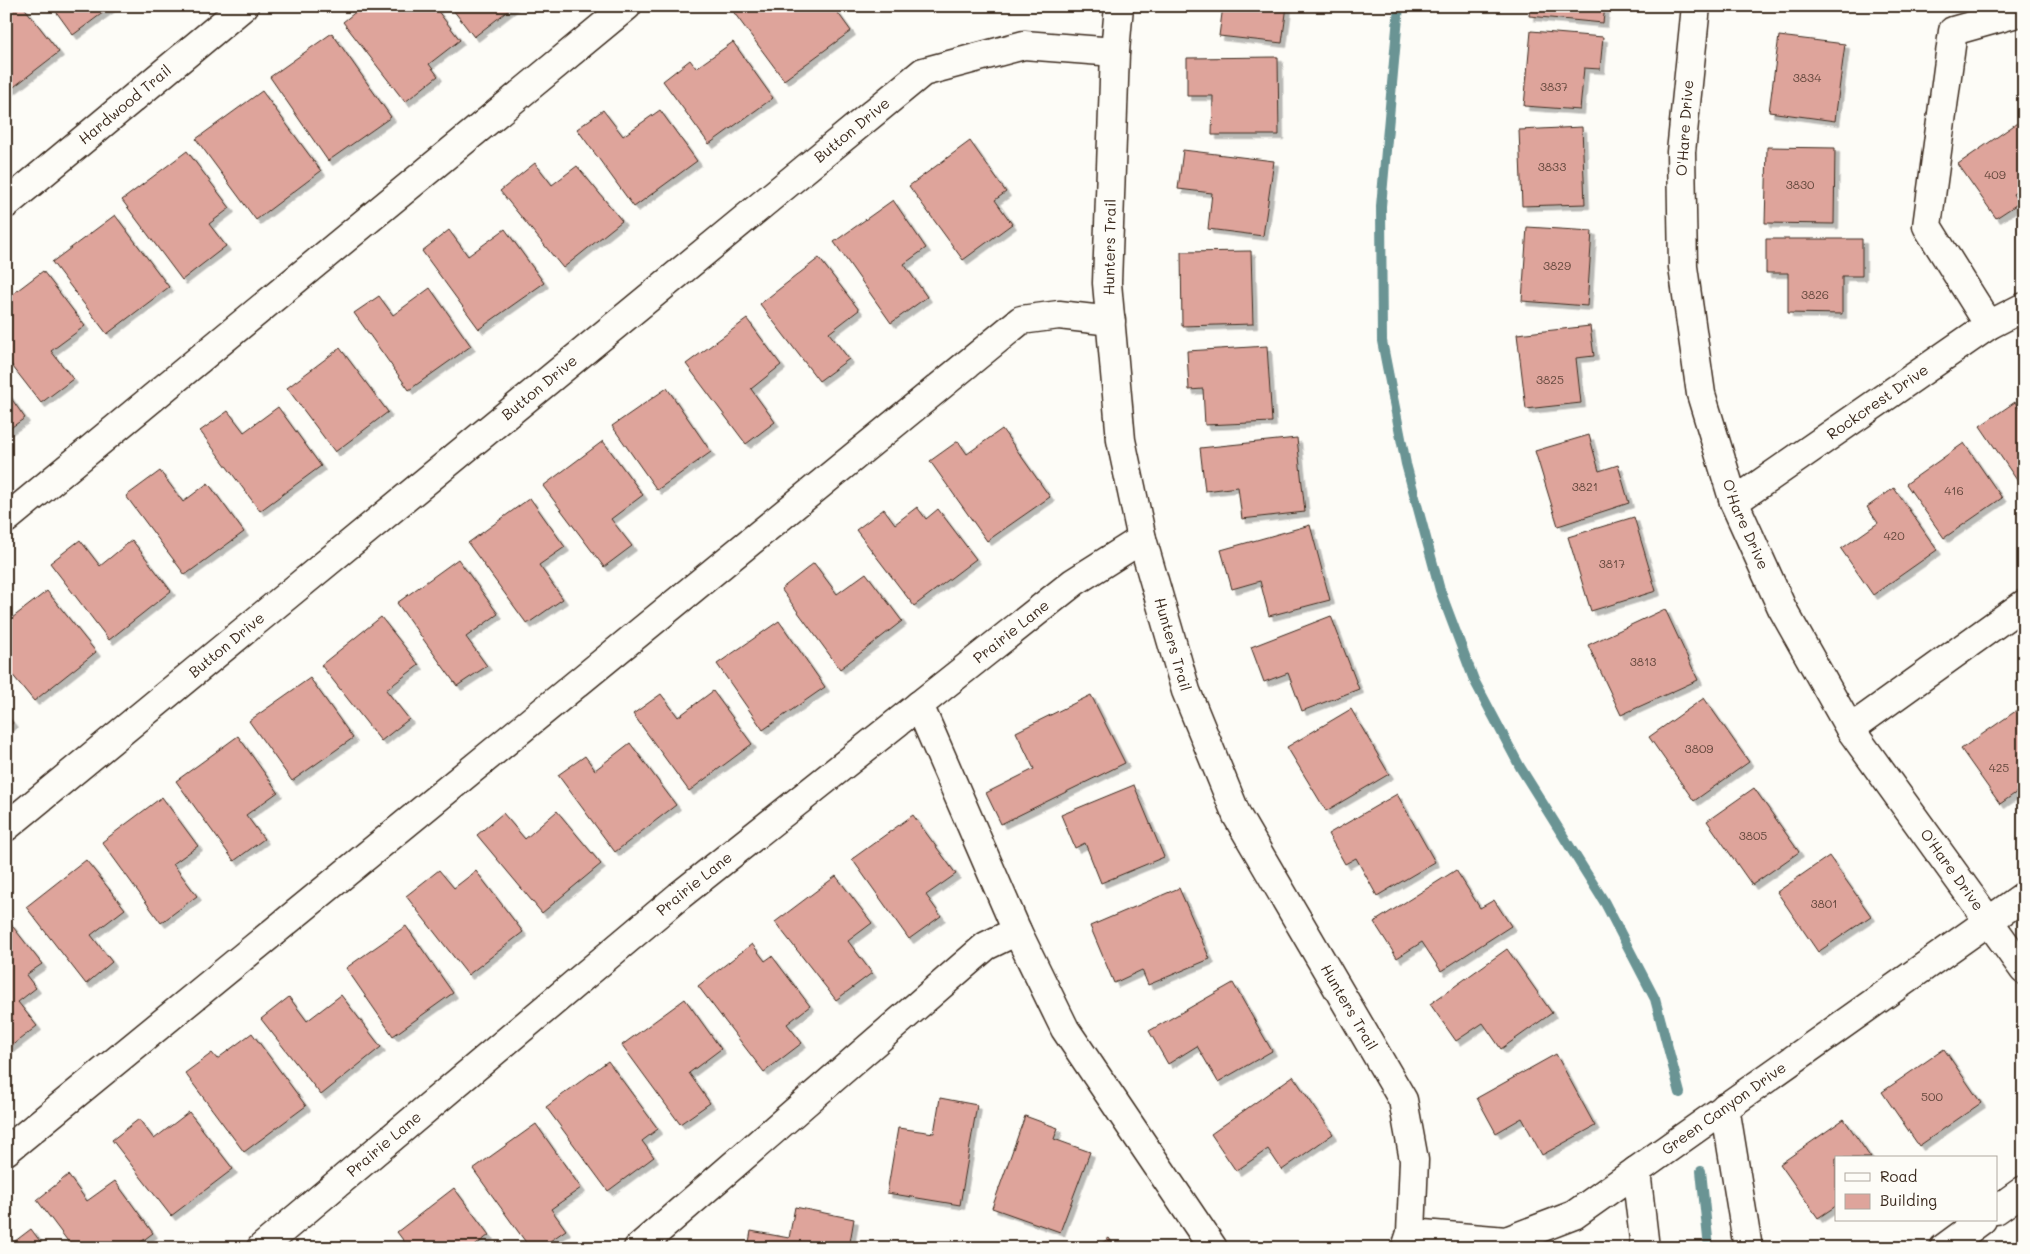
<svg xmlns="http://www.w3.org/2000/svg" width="2030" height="1254" font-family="Mali,sans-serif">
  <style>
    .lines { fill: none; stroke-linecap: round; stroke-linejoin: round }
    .stream { stroke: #6a9494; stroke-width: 10 }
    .building { fill: #dea49b; stroke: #3b2a1e; filter: url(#shadow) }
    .minor-casing { stroke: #3b2a1e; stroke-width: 31 }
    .minor { stroke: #fdfcf7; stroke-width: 28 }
    .labels { text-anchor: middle; stroke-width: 4; stroke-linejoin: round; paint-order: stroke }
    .number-label { font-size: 12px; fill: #64483d }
    .street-label { font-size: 15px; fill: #3b2a1e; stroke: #fdfcf7 }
  </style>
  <defs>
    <filter id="shadow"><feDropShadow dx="4.5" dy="4.5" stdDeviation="0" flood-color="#0004"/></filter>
  </defs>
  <rect width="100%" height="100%" fill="#fdfcf7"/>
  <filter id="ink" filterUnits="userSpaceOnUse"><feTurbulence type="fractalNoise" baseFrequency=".02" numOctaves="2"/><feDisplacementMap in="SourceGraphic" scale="10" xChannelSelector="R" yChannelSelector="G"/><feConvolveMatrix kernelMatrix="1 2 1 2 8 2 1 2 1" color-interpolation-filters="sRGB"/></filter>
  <g filter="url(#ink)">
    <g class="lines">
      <g class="stream">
        <path d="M1399 6 1381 206 1382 341 1406 464 1440 590 1474 680 1520 767 1605 903 1655 999 1680 1093"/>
        <path d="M1701 1171 1709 1248"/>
      </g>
    </g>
    <g class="building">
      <path d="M6 6H23L59 52 6 93Z"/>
      <path d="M52 6H112L73 35Z"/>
      <path d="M363 6H434L460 40 429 64 438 76 405 102 343 22Z"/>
      <path d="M450 6H514L474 37Z"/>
      <path d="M729 6H833L851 31 784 80Z"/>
      <path d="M1223 6H1287L1282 43 1219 36Z"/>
      <path d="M1530 6H1605L1603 23 1529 16Z"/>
      <path d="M1531 31 1603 37 1600 69 1584 68 1580 110 1524 106Z"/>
      <path d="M332 33 391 117 328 161 270 77Z"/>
      <path d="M1779 36 1845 44 1835 121 1769 112Z"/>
      <path d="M733 42 773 98 709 144 663 81 690 60 696 68Z"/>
      <path d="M1278 57 1279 135H1212L1213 96H1187V58Z"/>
      <path d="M262 91 321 171 256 220 196 139Z"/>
      <path d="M603 110 623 136 660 110 697 161 634 207 577 129Z"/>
      <path d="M2023 119 2024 187 2013 194 2019 203 1996 218 1958 164Z"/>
      <path d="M1582 127 1585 204 1522 206 1519 130Z"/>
      <path d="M970 141 1006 192 995 200 1012 224 963 260 909 186Z"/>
      <path d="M1767 147 1835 148 1834 224 1765 223Z"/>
      <path d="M1183 150 1274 161 1263 236 1208 229 1212 193 1178 189Z"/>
      <path d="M187 151 230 208 209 224 226 246 182 280 122 200Z"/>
      <path d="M535 163 552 185 577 166 622 221 563 268 500 191Z"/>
      <path d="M893 200 926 248 904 264 927 297 891 323 834 242Z"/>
      <path d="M115 215 169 287 107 334 52 262Z"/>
      <path d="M1527 227 1592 231 1587 306 1522 301Z"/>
      <path d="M505 229 544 283 479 329 422 251 449 230 468 256Z"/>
      <path d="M1766 239H1862V276H1842V314L1788 313V273H1766Z"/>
      <path d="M1251 251 1253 324 1182 326 1181 252Z"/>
      <path d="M819 258 859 310 829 333 849 359 819 381 760 304Z"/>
      <path d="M43 271 85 326 51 351 73 379 41 403 6 358V299Z"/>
      <path d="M430 288 471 346 409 390 354 313 379 296 393 315Z"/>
      <path d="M747 319 781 365 751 389 775 422 746 444 686 364Z"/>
      <path d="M1590 326 1594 356 1576 358 1581 403 1526 409 1517 334Z"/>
      <path d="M1267 346 1272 422 1205 425 1203 389 1189 390 1187 351Z"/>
      <path d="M340 348 388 412 335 452 287 388Z"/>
      <path d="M667 388 711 452 657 490 612 426Z"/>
      <path d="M6 391 25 418 6 431Z"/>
      <path d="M2015 402 2024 415 2023 489 1980 426Z"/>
      <path d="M278 407 321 466 260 511 200 431 228 411 244 432Z"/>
      <path d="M1002 429 1050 497 987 541 930 461 958 441 967 454Z"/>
      <path d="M1589 435 1599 471 1618 465 1629 503 1558 526 1535 451Z"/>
      <path d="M1297 438 1305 512 1242 519 1238 487 1205 491 1200 448Z"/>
      <path d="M603 441 643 495 611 519 632 546 604 567 543 486Z"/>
      <path d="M1964 443 2002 498 1944 538 1906 484Z"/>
      <path d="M160 471 183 502 208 483 244 532 185 575 126 496Z"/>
      <path d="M1894 488 1937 550 1873 595 1841 549 1878 523 1867 507Z"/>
      <path d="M530 498 565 547 539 565 563 599 527 624 468 543Z"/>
      <path d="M917 507 926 519 938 509 976 559 914 606 856 530 884 509 895 524Z"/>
      <path d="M1634 517 1656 591 1591 611 1568 537Z"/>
      <path d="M1310 525 1330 600 1269 616 1260 581 1232 589 1221 550Z"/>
      <path d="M80 540 100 566 132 540 171 591 109 640 50 563Z"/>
      <path d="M458 559 498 614 466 637 487 666 457 686 397 603Z"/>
      <path d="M814 563 837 594 866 573 902 621 840 669 781 589Z"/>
      <path d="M47 591 96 652 34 701 6 667V611L12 618Z"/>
      <path d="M1665 609 1698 680 1621 715 1588 645Z"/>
      <path d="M1331 616 1359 689 1302 711 1288 673 1264 682 1251 647Z"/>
      <path d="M381 617 419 665 386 690 409 719 381 741 321 665Z"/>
      <path d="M779 621 825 687 763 730 717 664Z"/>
      <path d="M310 678 353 738 292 781 249 721Z"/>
      <path d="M713 691 752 744 689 791 633 714 661 694 678 717Z"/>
      <path d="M1091 695 1125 763 1001 824 986 793 1034 769 1016 732Z"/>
      <path d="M1704 698 1749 762 1694 801 1649 737Z"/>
      <path d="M2023 706 2024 787 2000 804 1961 749Z"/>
      <path d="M1351 709 1389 774 1326 811 1287 747Z"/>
      <path d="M6 714 13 723 6 728Z"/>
      <path d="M238 736 278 792 246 815 264 839 234 861 176 781Z"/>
      <path d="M630 743 676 805 615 852 558 775 585 756 595 770Z"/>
      <path d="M1134 785 1164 857 1101 883 1085 843 1075 848 1061 815Z"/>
      <path d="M1754 788 1799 852 1752 885 1707 821Z"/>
      <path d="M1397 794 1435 862 1377 896 1356 858 1345 864 1328 834Z"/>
      <path d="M162 797 198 846 173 864 197 896 161 923 102 842Z"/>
      <path d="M557 811 601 864 542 913 477 835 503 813 525 839Z"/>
      <path d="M913 815 956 874 926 895 941 916 909 939 852 859Z"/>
      <path d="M1829 856 1871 916 1818 952 1777 892Z"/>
      <path d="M86 860 125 909 91 935 112 962 86 984 26 907Z"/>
      <path d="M439 870 454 888 476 871 523 932 468 975 406 896Z"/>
      <path d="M1456 870 1480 908 1494 900 1511 926 1441 971 1422 942 1397 958 1374 922Z"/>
      <path d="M836 876 872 923 848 941 872 973 836 1000 775 922Z"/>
      <path d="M1179 888 1210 959 1148 985 1142 970 1114 983 1090 926Z"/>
      <path d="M10 923 42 964 26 975 36 988 18 1002 37 1026 10 1047 6 1043V925Z"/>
      <path d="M406 926 453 993 393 1036 346 968Z"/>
      <path d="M752 944 765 961 772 956 810 1006 787 1024 802 1043 764 1072 698 986Z"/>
      <path d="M1507 949 1552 1013 1501 1049 1483 1023 1456 1041 1430 1004Z"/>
      <path d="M1233 983 1272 1051 1218 1082 1197 1046 1168 1064 1149 1031Z"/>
      <path d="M341 995 381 1047 321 1095 261 1019 289 997 307 1021Z"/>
      <path d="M685 999 721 1049 689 1073 710 1103 680 1124 622 1045Z"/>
      <path d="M252 1033 306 1106 244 1152 185 1073 212 1053 217 1059Z"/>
      <path d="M1944 1049 1981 1103 1919 1146 1882 1092Z"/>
      <path d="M1556 1054 1595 1126 1542 1155 1522 1118 1496 1133 1477 1098Z"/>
      <path d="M608 1061 658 1129 642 1141 654 1157 608 1191 546 1107Z"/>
      <path d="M1293 1076 1333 1134 1282 1170 1268 1149 1236 1171 1211 1134Z"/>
      <path d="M940 1098 977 1105 960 1205 887 1193 898 1128 934 1133Z"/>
      <path d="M189 1112 233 1169 171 1216 112 1140 139 1119 154 1139Z"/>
      <path d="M1025 1116 1058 1128 1054 1139 1090 1152 1060 1232 992 1208Z"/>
      <path d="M1844 1119 1871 1158H1836V1206L1818 1218 1780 1164Z"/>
      <path d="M536 1124 581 1188 551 1209 566 1230 540 1248H530L473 1169Z"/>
      <path d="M68 1175 87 1201 115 1181 153 1233 133 1248H73L37 1200Z"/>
      <path d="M454 1188 489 1235 472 1248H409L397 1232Z"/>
      <path d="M795 1207 854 1219 849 1248H748L751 1231 789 1238Z"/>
      <path d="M31 1229 45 1248H6Z"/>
      <path d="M1109 1238 1116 1248H1095Z"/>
    </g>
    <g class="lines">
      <g class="minor-casing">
        <g id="minor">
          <path id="s1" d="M1119 6 1115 52 1107 283 1121 440 1142 539 1186 691 1237 816 1403 1100 1414 1160 1411 1233 1406 1248"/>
          <path id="s2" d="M1696 6 1681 152 1683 267 1701 394 1734 502 1782 608 1850 729 2024 970"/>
          <path id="s3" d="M6 204 244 6"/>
          <path d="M1989 325 1927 226 1953 31 2024 11"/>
          <path id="s4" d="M1734 502 1989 325 2024 307"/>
          <path d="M6 519 627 6"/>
          <path d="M919 705 1017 931 1065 1029 1213 1248"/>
          <path d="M1850 729 2024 604"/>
          <path id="s5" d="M6 827 923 72 1024 45 1115 52"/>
          <path d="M1725 1107 1748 1248"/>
          <path d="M6 1151 1021 320 1059 315 1111 321"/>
          <path d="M1636 1171 1645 1248"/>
          <path d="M1996 1210 2024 1190"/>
          <path id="s6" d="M1411 1233 1506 1241 1574 1215 2024 896"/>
          <path id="s7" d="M261 1248 679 896 1074 582 1142 539"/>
          <path d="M638 1248 986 946 1017 931"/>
          <path d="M1944 1248 1982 1220"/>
        </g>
      </g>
      <use href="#minor" class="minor"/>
    </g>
  </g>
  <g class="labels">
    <g class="number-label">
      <text x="1807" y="82">3834</text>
      <text x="1554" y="91">3837</text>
      <text x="1552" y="171">3833</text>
      <text x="1995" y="179">409</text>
      <text x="1800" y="189">3830</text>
      <text x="1557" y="270">3829</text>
      <text x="1815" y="299">3826</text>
      <text x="1550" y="384">3825</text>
      <text x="1585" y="491">3821</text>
      <text x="1954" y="495">416</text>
      <text x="1894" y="540">420</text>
      <text x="1612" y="568">3817</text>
      <text x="1643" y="666">3813</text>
      <text x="1699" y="753">3809</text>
      <text x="1999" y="772">425</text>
      <text x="1753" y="840">3805</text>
      <text x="1824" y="908">3801</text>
      <text x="1932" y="1101">500</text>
    </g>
    <g class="street-label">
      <text dy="5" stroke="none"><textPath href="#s3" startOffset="155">Hardwood Trail</textPath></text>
      <text transform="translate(1685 128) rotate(-86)" y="5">O'Hare Drive</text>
      <text dy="5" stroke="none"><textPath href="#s5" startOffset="1096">Button Drive</textPath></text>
      <text transform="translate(1110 247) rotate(-89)" y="5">Hunters Trail</text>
      <text dy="5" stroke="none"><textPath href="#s5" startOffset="691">Button Drive</textPath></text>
      <text dy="5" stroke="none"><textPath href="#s4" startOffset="175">Rockcrest Drive</textPath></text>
      <text dy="5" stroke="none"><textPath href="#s2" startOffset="528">O'Hare Drive</textPath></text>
      <text dy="5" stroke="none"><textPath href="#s7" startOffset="971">Prairie Lane</textPath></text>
      <text dy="5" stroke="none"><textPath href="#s5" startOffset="286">Button Drive</textPath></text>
      <text dy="5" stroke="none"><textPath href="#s1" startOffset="646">Hunters Trail</textPath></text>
      <text dy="5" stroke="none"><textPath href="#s2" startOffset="932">O'Hare Drive</textPath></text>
      <text dy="5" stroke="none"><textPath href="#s7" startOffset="566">Prairie Lane</textPath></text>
      <text dy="5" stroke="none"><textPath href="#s1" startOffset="1051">Hunters Trail</textPath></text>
      <text dy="5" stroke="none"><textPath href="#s6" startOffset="352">Green Canyon Drive</textPath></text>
      <text dy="5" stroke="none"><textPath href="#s7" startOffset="161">Prairie Lane</textPath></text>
    </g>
  </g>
  <rect width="2030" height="1254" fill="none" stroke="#fdfcf7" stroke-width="25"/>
  <rect x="12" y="12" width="2005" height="1229" fill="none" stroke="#3b2a1e" stroke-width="2" filter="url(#ink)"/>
  <rect x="1835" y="1156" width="162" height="65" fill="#fdfcf7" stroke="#afa8a0"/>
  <rect x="1845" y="1173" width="25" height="8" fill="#fdfcf7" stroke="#afa8a0"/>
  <text x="1880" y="1182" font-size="15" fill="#3b2a1e">Road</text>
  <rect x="1845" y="1194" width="25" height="15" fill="#dea49b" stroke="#afa8a0"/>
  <text x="1880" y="1206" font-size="15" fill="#3b2a1e">Building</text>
</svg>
